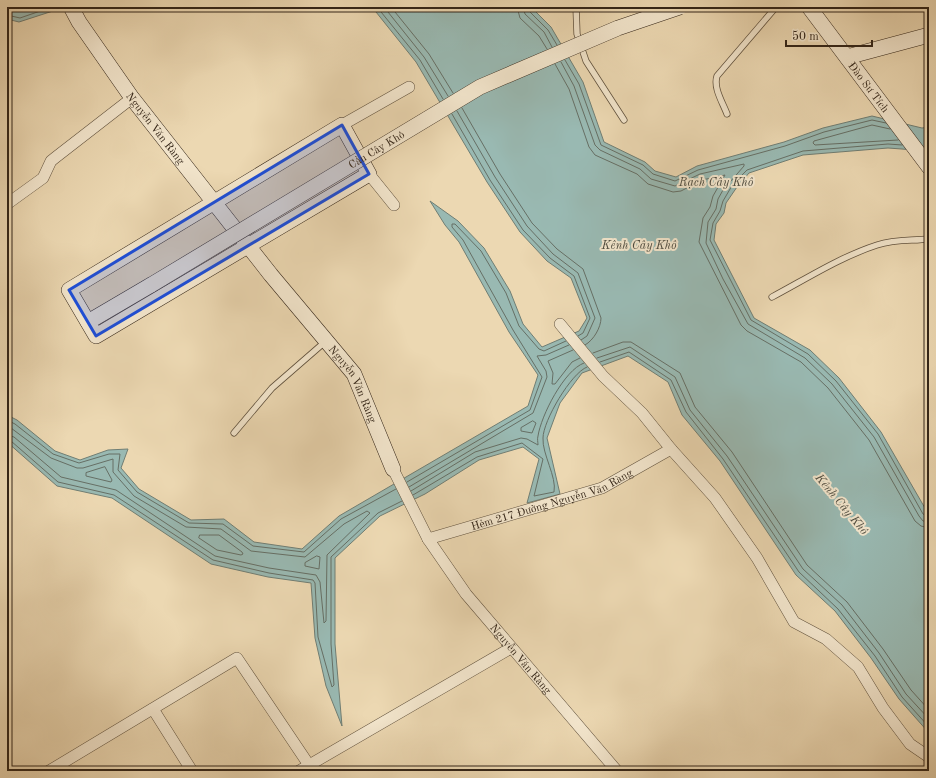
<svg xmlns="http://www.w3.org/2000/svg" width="936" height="778" font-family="'Old Standard TT',serif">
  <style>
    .water { fill: #99b9b2; stroke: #707e74 }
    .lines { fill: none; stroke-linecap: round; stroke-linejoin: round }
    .shore { stroke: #666f65; stroke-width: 1 }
    .lane-casing { stroke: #61523e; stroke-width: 7 }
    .street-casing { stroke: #61523e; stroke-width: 12 }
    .secondary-casing { stroke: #332518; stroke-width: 16 }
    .lane { stroke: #f3e6cd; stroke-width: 5.5 }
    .street { stroke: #f3e6cd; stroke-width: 11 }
    .secondary { stroke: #f3e6cd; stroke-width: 15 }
    .secondary-bridge-casing { stroke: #332518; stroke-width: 16; stroke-linecap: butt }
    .secondary-bridge { stroke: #f3e6cd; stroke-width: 15 }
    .marked { fill: #1d4ed8; fill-opacity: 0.2; stroke: #1d4ed8; stroke-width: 3; stroke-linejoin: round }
    .labels { text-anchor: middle; stroke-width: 4; stroke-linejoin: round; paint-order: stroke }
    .street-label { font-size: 11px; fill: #332518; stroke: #f3e6cd }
    .water-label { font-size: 12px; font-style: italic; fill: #4c4a3e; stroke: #f3e6cd }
  </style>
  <rect width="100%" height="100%" fill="#ecd8b2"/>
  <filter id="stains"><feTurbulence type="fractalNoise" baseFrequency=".005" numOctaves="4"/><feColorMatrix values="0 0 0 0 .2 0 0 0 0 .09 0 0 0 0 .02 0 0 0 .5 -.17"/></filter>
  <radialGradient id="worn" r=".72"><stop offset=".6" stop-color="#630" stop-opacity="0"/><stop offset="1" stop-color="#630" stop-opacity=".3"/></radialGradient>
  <g class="water">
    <path d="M7 7H58L59 9 19 22 7 19Z"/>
    <path d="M372 7H531L551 27 583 82 604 142 645 162 655 171 676 177 697 166 784 142 823 128 872 116 922 128 929 127V151L888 148 803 155 749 173 737 187 726 203 724 213 716 224 714 240 754 318 810 350 839 378 881 432 929 515V733L899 699 871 658 835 611 796 575 720 461 682 415 668 382 628 356 582 373 560 403 547 438 560 494 527 503 539 459 523 447 479 460 425 494 380 516 335 558V644L342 726 326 686 315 638 311 583 268 577 211 564 112 498 57 486 7 442V415L17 420 55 451 80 460 108 450 128 449 121 468 139 489 191 520 224 519 254 542 302 549 339 516 528 406 538 375 509 332 459 242 445 225 430 201 458 221 484 248 510 291 523 324 542 347 579 331 587 318 571 278 547 261 520 232 487 182 416 62Z"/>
  </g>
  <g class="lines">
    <g class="shore">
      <path d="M377 7 420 60 443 99"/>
      <path d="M384 7 424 57 448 96"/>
      <path d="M391 7 429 54 453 93"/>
      <path d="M517 7 520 18 539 36 547 49"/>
      <path d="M523 7 525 14 544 32 552 47"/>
      <path d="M528 7 529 11 548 30 557 45"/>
      <path d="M7 15 20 18 52 7"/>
      <path d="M565 60 579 84 601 145 643 165 653 174 675 181 698 170 785 146 824 132 872 120 886 123"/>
      <path d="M561 62 574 86 595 145 600 150 640 169 651 179 675 186 700 174 744 164V166L723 190 718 199 716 209 708 222 706 243 723 279 748 324 805 358 832 384 874 437 919 516 923 521 929 522"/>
      <path d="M555 64 569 89 589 147 595 155 637 174 648 184 673 192 681 191 702 180 725 175 713 196 710 207 703 218 699 242 741 325 747 331 801 362 828 388 869 440 915 521 921 526 929 528"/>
      <path d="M462 108 500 174 532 223 557 249 583 269 601 318C601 327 594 340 585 345"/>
      <path d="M457 111 495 177 527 226 553 254 578 273 595 318 587 336 581 340"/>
      <path d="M452 114 490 180 523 230 550 258 574 276 590 318 583 333 578 336"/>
      <path d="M890 129 872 125 814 141 813 143 815 145 898 140"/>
      <path d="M902 145 888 144 803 151 747 170 733 184 723 201 720 211 713 223 710 240 751 320 808 354 836 381 878 434 923 514 929 517"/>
      <path d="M573 350 548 361 553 373 552 384H555L572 362 580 358"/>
      <path d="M593 353 623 342H631L680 373 695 407 732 452 807 565 847 602 883 649 911 690 929 710"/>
      <path d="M597 358 630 347 675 377 690 410 727 456 803 569 842 605 879 653 906 694 929 719"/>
      <path d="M600 362 629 352 671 380 686 412 723 459 799 572 838 609 875 656 902 697 929 727"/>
      <path d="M7 420 15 424 53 454 79 463 109 454H120L118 470 137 492 189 523 223 524 253 546 304 552 341 519 396 489"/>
      <path d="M533 421 536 423 532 433 521 431V428Z"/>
      <path d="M7 425 51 458 77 468H83L113 459V472L134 496 186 527 221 529 251 551 305 557 344 524 367 511 370 513 327 555 326 621 324 623 320 582 316 575 269 568 215 556 116 490 61 477 14 437 7 435"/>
      <path d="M7 440 11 441 58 482 114 495 213 560 269 573 313 580 315 583 318 637 332 687 334 685 331 644V557L378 513 402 501"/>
      <path d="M105 467 112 480 111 482 86 476V473Z"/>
      <path d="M407 482 530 410 542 377 513 330 463 240 452 227V224H455L481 251 506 293 519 326 539 349 544 351 566 341"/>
      <path d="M409 487 533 413 547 377 546 371 537 356 546 355 569 345"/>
      <path d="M411 491 475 452 521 438 527 439 538 445C538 442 537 439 538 436 541 416 564 370 584 363"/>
      <path d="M413 495 477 457 522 443 543 459 534 496 554 492C557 477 542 454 543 438 543 421 571 373 587 367"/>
      <path d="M200 535H219L242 552 243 554 241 555 217 550 199 538Z"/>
      <path d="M317 556 320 557 319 569 305 566V563Z"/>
    </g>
    <g class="lane-casing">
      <g id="lane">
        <path d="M576 7 577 34 586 61 624 120"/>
        <path d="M727 114C723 103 713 88 717 76L776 7"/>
        <path d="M772 297C806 279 840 257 877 245 896 239 911 241 929 239"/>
        <path d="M234 433 272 388 326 341"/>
      </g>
    </g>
    <g class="street-casing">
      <g id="street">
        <path d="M342 125 409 87"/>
        <path d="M369 174 394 205"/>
        <path d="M7 204 43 178 51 161 56 157 132 98"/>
        <path d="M560 324 603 376 642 413 671 449 715 498 757 558 794 622 826 639 858 667 883 708 910 744 929 757"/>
        <path id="s1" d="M393 469 428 539 466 594 617 771"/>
        <path id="s2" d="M428 539 602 488 671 449"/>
        <path d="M153 709 192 771"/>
        <path d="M49 771 237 658 313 771"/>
        <path d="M299 771 511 648"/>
      </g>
    </g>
    <g class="secondary-casing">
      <g id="secondary">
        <path id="s3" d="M71 7 79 22 132 98 271 275 354 374 393 469"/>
        <path id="s4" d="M809 7 929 167"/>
        <path d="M847 57 929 35"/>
        <path d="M342 125 369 174 96 336 69 290Z"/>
        <path d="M88 322 151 285"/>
      </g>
    </g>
    <use href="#lane" class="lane"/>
    <use href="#street" class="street"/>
    <use href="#secondary" class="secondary"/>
    <g class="secondary-bridge-casing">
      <g id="secondary-bridge">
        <path id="s5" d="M151 285 480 87 618 28 680 7"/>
      </g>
    </g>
    <use href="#secondary-bridge" class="secondary-bridge"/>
  </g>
  <path class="marked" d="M342 125 369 174 96 336 69 290Z"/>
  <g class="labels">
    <g class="street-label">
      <text dy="4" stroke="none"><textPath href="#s4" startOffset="100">Đào Sư Tích</textPath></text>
      <text dy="4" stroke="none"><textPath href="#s3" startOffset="148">Nguyễn Văn Ràng</textPath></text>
      <text dy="4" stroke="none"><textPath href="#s5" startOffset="263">Cầu Cây Khô</textPath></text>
      <text dy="4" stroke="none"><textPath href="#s3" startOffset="472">Nguyễn Văn Ràng</textPath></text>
      <text dy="4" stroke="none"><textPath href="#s2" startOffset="130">Hẻm 217 Đường Nguyễn Văn Ràng</textPath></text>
      <text dy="4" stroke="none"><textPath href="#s1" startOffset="230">Nguyễn Văn Ràng</textPath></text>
    </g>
    <g class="water-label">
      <text x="716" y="186">Rạch Cây Khô</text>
      <text x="639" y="249">Kênh Cây Khô</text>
      <text transform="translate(842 504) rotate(50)" y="4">Kênh Cây Khô</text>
    </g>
  </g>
  <rect width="936" height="778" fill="none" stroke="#ecd8b2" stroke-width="24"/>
  <rect x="8" y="8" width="920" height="762" fill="none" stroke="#332518" stroke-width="2"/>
  <rect x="12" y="12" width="912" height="754" fill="none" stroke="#332518"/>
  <path d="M786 40v6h86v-6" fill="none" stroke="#332518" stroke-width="2"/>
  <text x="792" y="40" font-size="12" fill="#332518" stroke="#f3e6cd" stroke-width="3" paint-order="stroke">50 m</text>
  <rect width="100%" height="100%" filter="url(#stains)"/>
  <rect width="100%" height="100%" fill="url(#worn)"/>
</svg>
